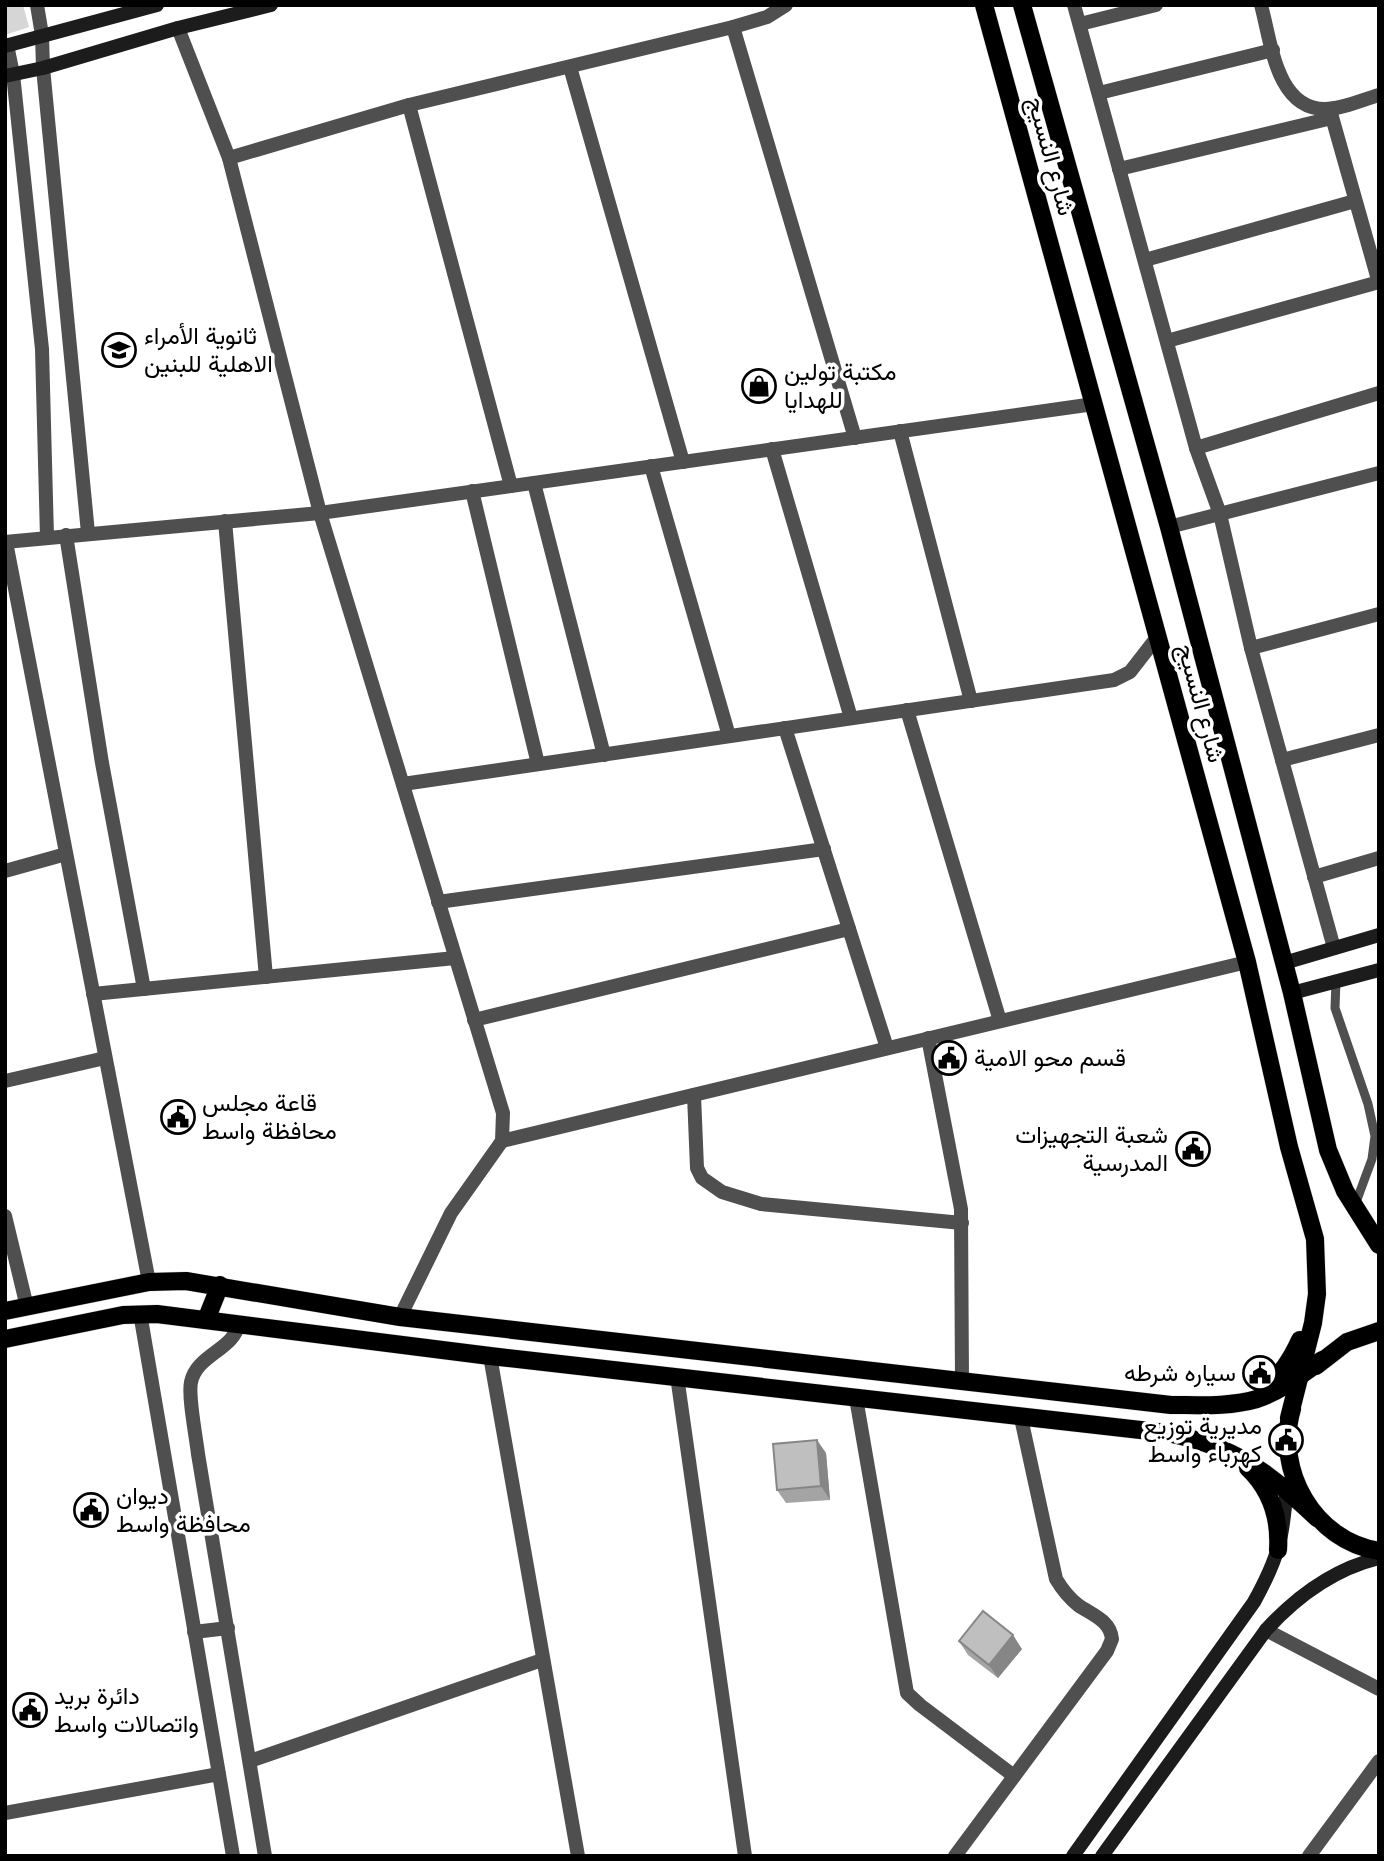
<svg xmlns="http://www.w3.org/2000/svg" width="1384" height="1861" font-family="Montserrat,Vazirmatn,sans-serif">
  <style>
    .green { fill: #d6d6d6 }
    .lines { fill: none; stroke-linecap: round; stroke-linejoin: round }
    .primary-casing { stroke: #dbdbdb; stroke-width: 19 }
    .lane { stroke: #4f4f4f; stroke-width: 9 }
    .street { stroke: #4f4f4f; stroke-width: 14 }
    .secondary { stroke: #1c1c1c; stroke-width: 14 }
    .primary { stroke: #000; stroke-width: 18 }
    .wall { fill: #a4a4a4 }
    .shaded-wall { fill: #868686 }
    .building { fill: #bfbfbf; stroke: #868686; stroke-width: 2 }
    .labels { text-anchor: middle; stroke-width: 7; stroke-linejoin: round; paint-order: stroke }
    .street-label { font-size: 24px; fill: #000; stroke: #fff }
    .poi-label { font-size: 24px; fill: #000; stroke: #fff; text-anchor: start }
  </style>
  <rect width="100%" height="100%" fill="#fff"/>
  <path class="green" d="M5 5H23L29 27 5 35Z"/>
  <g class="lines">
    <g class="primary-casing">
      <g id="primary">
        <path d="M984 5 1247 962 1289 1147 1315 1239 1317 1294 1313 1323 1289 1418"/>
        <path d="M1022 5 1169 527 1292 993 1328 1150 1345 1191 1379 1245"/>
        <path d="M5 1311 149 1282 186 1281 400 1317 1171 1405C1199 1405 1229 1407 1257 1399 1281 1391 1302 1374 1322 1360"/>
        <path d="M206 1320 220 1285"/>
        <path d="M5 1339 123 1315 157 1314 490 1356 1167 1433C1234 1446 1269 1472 1317 1518"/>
        <path d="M1316 1366 1347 1342 1379 1331"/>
        <path d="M1263 1389C1281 1375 1291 1360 1300 1340"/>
        <path d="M1292 1409C1274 1470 1314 1541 1379 1551"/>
        <path d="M1248 1468C1271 1490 1280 1519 1278 1550"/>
      </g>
    </g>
    <path class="lane" d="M1336 981 1335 1008 1368 1104 1375 1136 1372 1159 1355 1205"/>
    <g class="street">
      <path d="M37 5 42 35 43 68 88 533"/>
      <path d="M1074 5 1196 448 1220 514 1251 648 1334 948"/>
      <path d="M1261 5C1271 41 1276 109 1325 109 1342 109 1362 100 1379 95"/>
      <path d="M1080 24 1156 5"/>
      <path d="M733 27 855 438"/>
      <path d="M178 28 229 158 320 513 503 1113 502 1141 451 1213 400 1317"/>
      <path d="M7 45 13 74 42 349 47 537"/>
      <path d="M570 67 683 462"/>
      <path d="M1099 93 1273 50"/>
      <path d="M409 105 511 486"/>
      <path d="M1330 110 1379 283"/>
      <path d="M229 158 409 105 733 27 767 17 786 5"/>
      <path d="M1119 169 1332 118"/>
      <path d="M1145 260 1355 201"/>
      <path d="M1167 341 1379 282"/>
      <path d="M900 431 971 701"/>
      <path d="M1196 448 1379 393"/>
      <path d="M772 449 851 718"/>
      <path d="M651 466 729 736"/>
      <path d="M534 483 604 755"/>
      <path d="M472 491 538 764"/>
      <path d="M225 521 266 977"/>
      <path d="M1169 527 1379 473"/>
      <path d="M66 535 102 763 144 989"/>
      <path d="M5 542 320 513 1094 404"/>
      <path d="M6 542 149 1282"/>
      <path d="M1251 648 1379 614"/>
      <path d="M907 710 1000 1021"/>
      <path d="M785 728 887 1048"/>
      <path d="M1282 760 1379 735"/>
      <path d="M403 784 1114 680 1130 672 1158 636"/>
      <path d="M5 871 66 854"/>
      <path d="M1314 877 1379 858"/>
      <path d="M438 902 824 849"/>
      <path d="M93 994 455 958"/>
      <path d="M474 1020 849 929"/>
      <path d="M928 1038 961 1209 962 1381"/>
      <path d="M5 1081 105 1058"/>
      <path d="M694 1095 697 1168 702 1178 722 1192 761 1204 962 1223"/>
      <path d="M502 1141 1247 962"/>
      <path d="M5 1216 27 1307"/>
      <path d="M140 1313 233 1856"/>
      <path d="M239 1323C234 1350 197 1354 191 1382 188 1397 196 1436 198 1454L265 1856"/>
      <path d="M490 1356 578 1856"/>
      <path d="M677 1376 745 1856"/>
      <path d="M856 1398 907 1693 920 1705 1014 1776"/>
      <path d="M1266 1630 1379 1689"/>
      <path d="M194 1632 228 1628"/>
      <path d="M250 1761 542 1660"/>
      <path d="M5 1813 219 1774"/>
      <path d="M955 1856 1107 1651 1112 1639C1110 1620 1092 1615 1078 1605 1069 1598 1062 1589 1056 1579L1021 1418"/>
      <path d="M1309 1856 1379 1761"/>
    </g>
    <g class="secondary">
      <path d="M5 46 157 5"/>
      <path d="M5 76 43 68 178 28 271 5"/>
      <path d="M1284 963 1379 935"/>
      <path d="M1292 993 1379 970"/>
      <path d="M1073 1856 1254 1602C1280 1555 1283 1537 1287 1484"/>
      <path d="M1102 1856 1266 1630C1297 1596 1334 1569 1379 1558"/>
    </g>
    <use href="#primary" class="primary"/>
  </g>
  <g class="wall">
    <path d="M826 1453 830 1500 786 1503 777 1490Z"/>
    <path d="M959 1641 1022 1649 998 1678 968 1655Z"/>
  </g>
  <g class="shaded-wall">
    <path d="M817 1440 826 1453 830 1500 821 1486Z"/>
    <path d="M1013 1635 1022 1649 998 1678 989 1665Z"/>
  </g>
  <g class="building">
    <path d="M817 1440 821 1486 777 1490 773 1444Z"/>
    <path d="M983 1611 1013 1635 989 1665 959 1641Z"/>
  </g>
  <defs>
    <g id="school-ring" transform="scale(1.75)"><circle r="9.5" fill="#fff" stroke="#000" stroke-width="1.5"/><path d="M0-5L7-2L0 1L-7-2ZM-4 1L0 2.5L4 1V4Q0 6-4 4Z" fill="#000"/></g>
    <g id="shop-ring" transform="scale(1.75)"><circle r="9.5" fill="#fff" stroke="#000" stroke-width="1.5"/><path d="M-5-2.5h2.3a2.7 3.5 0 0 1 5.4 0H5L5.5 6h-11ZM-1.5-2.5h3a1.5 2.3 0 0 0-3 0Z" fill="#000"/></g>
    <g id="civic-ring" transform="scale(1.75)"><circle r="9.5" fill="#fff" stroke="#000" stroke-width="1.5"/><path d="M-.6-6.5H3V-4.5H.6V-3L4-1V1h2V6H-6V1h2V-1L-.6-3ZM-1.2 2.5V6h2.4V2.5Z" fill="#000"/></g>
  </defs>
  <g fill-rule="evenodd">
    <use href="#school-ring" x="119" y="350"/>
    <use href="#shop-ring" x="759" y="386"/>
    <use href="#civic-ring" x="949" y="1058"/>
    <use href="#civic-ring" x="178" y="1117"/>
    <use href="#civic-ring" x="1193" y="1149"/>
    <use href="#civic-ring" x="1260" y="1373"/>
    <use href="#civic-ring" x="1286" y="1440"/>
    <use href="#civic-ring" x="91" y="1510"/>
    <use href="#civic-ring" x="30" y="1710"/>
  </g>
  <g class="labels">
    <g class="street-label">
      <text transform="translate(1051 156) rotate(75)" y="8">شارع النسيج</text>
      <text transform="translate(1201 703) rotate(75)" y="8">شارع النسيج</text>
    </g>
    <g class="poi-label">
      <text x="144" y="344">ثانوية الأمراء<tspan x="144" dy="28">الاهلية للبنين</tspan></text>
      <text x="784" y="380">مكتبة تولين<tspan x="784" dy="28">للهدايا</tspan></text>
      <text x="974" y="1066">قسم محو الامية</text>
      <text x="202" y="1111">قاعة مجلس<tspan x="202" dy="28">محافظة واسط</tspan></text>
      <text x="1168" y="1143" text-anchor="end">شعبة التجهيزات<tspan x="1168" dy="28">المدرسية</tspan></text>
      <text x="1236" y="1381" text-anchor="end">سياره شرطه</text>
      <text x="1262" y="1434" text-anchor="end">مديرية توزيع<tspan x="1262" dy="28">كهرباء واسط</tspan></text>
      <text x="116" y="1504">ديوان<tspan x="116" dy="28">محافظة واسط</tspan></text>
      <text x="54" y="1704">دائرة بريد<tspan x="54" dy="28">واتصالات واسط</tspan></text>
    </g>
  </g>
  <rect width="1384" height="1861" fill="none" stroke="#000000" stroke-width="14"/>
</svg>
